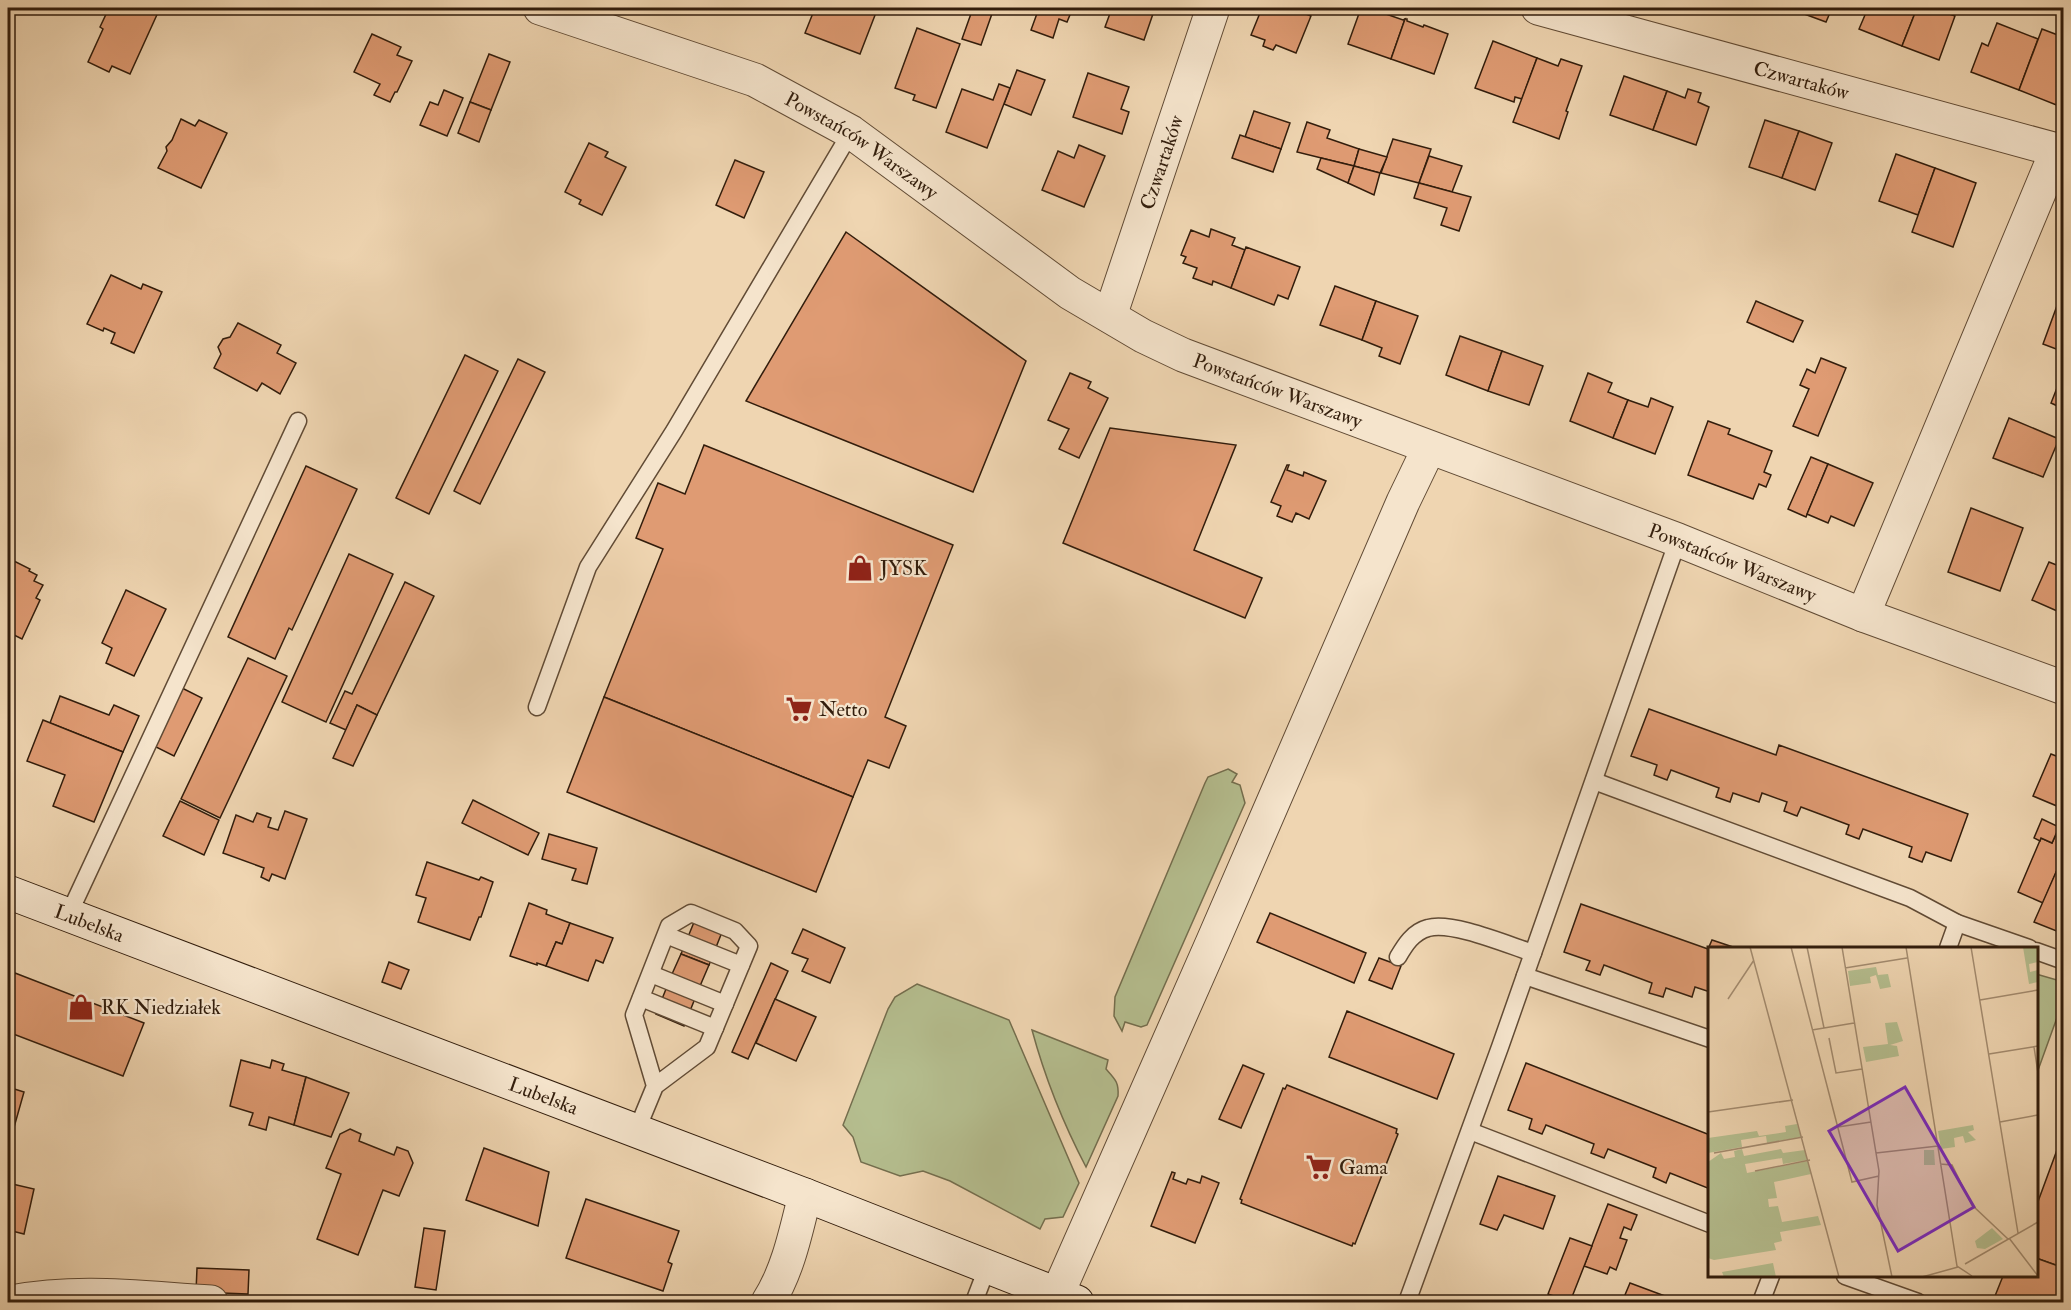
<svg xmlns="http://www.w3.org/2000/svg" width="2071" height="1310" font-family="'IM FELL Double Pica',serif">
  <style>
    .green { fill: #b5be8f; stroke: #746e4e; stroke-width: 1.5 }
    .building { fill: #df9b73; stroke: #321d0c; stroke-width: 1.5 }
    .lines { fill: none; stroke-linecap: round; stroke-linejoin: round }
    .service-casing { stroke: #614b35; stroke-width: 19 }
    .minor-casing { stroke: #614b35; stroke-width: 35 }
    .tertiary-casing { stroke: #614b35; stroke-width: 35 }
    .secondary-casing { stroke: #321d0c; stroke-width: 35 }
    .service { stroke: #f5e4cc; stroke-width: 16 }
    .minor { stroke: #f5e4cc; stroke-width: 33 }
    .tertiary { stroke: #f5e4cc; stroke-width: 33 }
    .secondary { stroke: #f5e4cc; stroke-width: 33 }
    .labels { text-anchor: middle; stroke-width: 4.5; stroke-linejoin: round; paint-order: stroke }
    .street-label { font-size: 20px; fill: #321d0c; stroke: #f5e4cc }
    .poi-label { font-size: 20px; fill: #321d0c; stroke: #f5e4cc; text-anchor: start }
    .inset-road { fill: none; stroke: #a38b6f; stroke-width: 1.5 }
    .view { fill: #7b2cbf; fill-opacity: 0.15; stroke: #7b2cbf; stroke-width: 3 }
    .inset-edge { fill: none; stroke: #321d0c; stroke-width: 3 }
  </style>
  <rect width="100%" height="100%" fill="#efd5b1"/>
  <filter id="stains"><feTurbulence type="fractalNoise" baseFrequency=".00333" numOctaves="4"/><feColorMatrix values="0 0 0 0 .2 0 0 0 0 .09 0 0 0 0 .02 0 0 0 .5 -.17"/></filter>
  <radialGradient id="worn" r=".72"><stop offset=".6" stop-color="#630" stop-opacity="0"/><stop offset="1" stop-color="#630" stop-opacity=".3"/></radialGradient>
  <g class="green">
    <path d="M1228 769 1237 774 1232 782 1240 785 1245 803 1147 1025 1141 1027 1125 1022 1122 1031 1114 1016 1115 997 1205 783 1208 777Z"/>
    <path d="M2036 974 2064 982 2063 1001 2037 1073Z"/>
    <path d="M917 984 1009 1020 1079 1183 1063 1217 1045 1219 1040 1229 950 1181 923 1171 900 1176 861 1162 853 1137 843 1125 888 1009 895 997Z"/>
    <path d="M1032 1030 1108 1060 1106 1069C1115 1079 1119 1082 1118 1096L1086 1167C1063 1123 1045 1078 1032 1030Z"/>
  </g>
  <g class="building">
    <path d="M109 8H160L130 74 112 66 109 72 88 62 103 29 100 27Z"/>
    <path d="M718 8H743L742 14Z"/>
    <path d="M815 8H871L877 10 860 54 805 33Z"/>
    <path d="M973 8H994L981 45 962 39Z"/>
    <path d="M1039 8H1065L1072 10 1067 22 1059 19 1053 38 1031 30Z"/>
    <path d="M1112 8H1155L1144 40 1105 27Z"/>
    <path d="M1262 8H1290L1311 16 1296 53 1276 45 1273 50 1263 46 1265 40 1251 35Z"/>
    <path d="M1361 8H1374L1387 12 1386 14 1403 20 1405 19 1391 59 1348 44Z"/>
    <path d="M1788 8H1832L1826 22Z"/>
    <path d="M1868 8H1917L1902 46 1859 29Z"/>
    <path d="M1917 8H1932L1955 16 1939 60 1902 46Z"/>
    <path d="M1405 19H1407V21L1423 27 1424 25 1448 34 1434 74 1391 59Z"/>
    <path d="M1997 23 2038 39 2019 90 1971 72 1982 43 1988 46Z"/>
    <path d="M917 28 960 44 936 108 913 100 915 95 895 88Z"/>
    <path d="M2042 29 2063 37 2059 47 2064 49V96L2059 106 2019 90Z"/>
    <path d="M372 34 401 47 397 55 412 61 397 92H395L390 102 374 95 380 84 354 72Z"/>
    <path d="M1493 41 1537 58 1522 99 1515 97 1514 102 1475 88Z"/>
    <path d="M489 54 510 62 491 110 470 102Z"/>
    <path d="M1537 58 1558 66 1561 59 1582 66 1566 111 1568 112 1559 139 1513 122Z"/>
    <path d="M1017 70 1045 80 1031 115 1004 104Z"/>
    <path d="M1088 73 1129 87 1121 109 1129 112 1122 134 1073 117Z"/>
    <path d="M1624 76 1667 91 1653 130 1610 115Z"/>
    <path d="M999 84 1010 88 987 148 946 132 962 89 993 100Z"/>
    <path d="M1688 89 1701 93 1698 102 1709 107 1696 145 1653 130 1667 91 1685 98Z"/>
    <path d="M444 90 463 98 447 136 420 125 430 102 438 105Z"/>
    <path d="M470 102 491 110 479 142 458 133Z"/>
    <path d="M1254 111 1290 123 1281 149 1245 137Z"/>
    <path d="M181 119 195 126 199 120 227 133 201 188 158 168 167 151 166 147 172 140Z"/>
    <path d="M1765 120 1799 131 1782 178 1749 167Z"/>
    <path d="M1307 122 1330 130 1327 138 1359 149 1354 166 1297 152Z"/>
    <path d="M1799 131 1832 143 1815 190 1782 178Z"/>
    <path d="M1240 135 1281 149 1273 172 1232 158Z"/>
    <path d="M1393 139 1431 149 1419 183 1381 173Z"/>
    <path d="M589 143 608 152 605 157 626 167 602 215 579 204 581 200 565 192Z"/>
    <path d="M1079 145 1105 156 1084 207 1042 190 1058 151 1074 158Z"/>
    <path d="M1359 149 1387 157 1380 173 1354 166Z"/>
    <path d="M1896 154 1935 168 1918 215 1879 201Z"/>
    <path d="M1429 156 1462 166 1452 192 1419 183Z"/>
    <path d="M1321 158 1354 166 1348 183 1317 169Z"/>
    <path d="M735 160 764 172 744 218 716 205Z"/>
    <path d="M1354 166 1380 173 1374 195 1348 183Z"/>
    <path d="M1935 168 1976 183 1953 247 1912 232Z"/>
    <path d="M1419 183 1471 197 1459 231 1441 225 1447 208 1414 198Z"/>
    <path d="M1211 229 1235 238 1232 245 1245 250 1231 288 1213 281 1212 285 1193 278 1197 268 1183 263 1186 257 1181 255 1191 230 1209 237Z"/>
    <path d="M846 232 1026 361 973 492 746 401Z"/>
    <path d="M1246 247 1300 267 1288 299 1278 295 1274 305 1231 288Z"/>
    <path d="M111 275 141 289 143 284 162 292 134 353 111 343 115 333 104 328 103 331 87 324Z"/>
    <path d="M1335 286 1376 301 1362 340 1320 325Z"/>
    <path d="M1376 301 1418 316 1400 364 1379 356 1382 348 1362 340Z"/>
    <path d="M1756 301 1803 321 1793 342 1747 322Z"/>
    <path d="M2058 303 2064 305V352L2043 344Z"/>
    <path d="M238 323 281 345 277 353 296 363 280 394 262 383 257 391 214 368 221 354 218 347 223 339 230 337Z"/>
    <path d="M1460 336 1502 351 1488 391 1446 375Z"/>
    <path d="M1502 351 1543 366 1529 405 1488 391Z"/>
    <path d="M465 355 498 371 429 514 396 498Z"/>
    <path d="M1821 358 1846 368 1818 436 1793 426 1809 389 1800 385 1807 369 1815 373Z"/>
    <path d="M518 359 545 372 480 504 454 491Z"/>
    <path d="M1070 373 1091 382 1088 388 1108 398 1079 458 1059 449 1069 429 1048 420Z"/>
    <path d="M1588 373 1612 383 1608 392 1628 400 1613 438 1570 421Z"/>
    <path d="M2057 388 2064 390V409L2051 403Z"/>
    <path d="M1651 398 1673 407 1655 454 1613 438 1628 400 1648 407Z"/>
    <path d="M2009 418 2059 439 2043 477 1993 458Z"/>
    <path d="M1708 421 1730 429 1728 434 1772 451 1764 472 1771 475 1766 487 1759 484 1753 499 1688 475Z"/>
    <path d="M1110 428 1236 445 1194 550 1262 578 1245 618 1063 543Z"/>
    <path d="M704 445 953 545 885 717 906 726 889 768 868 760 853 797 604 697 663 549 636 538 658 483 685 494Z"/>
    <path d="M1811 457 1828 464 1806 517 1788 509Z"/>
    <path d="M1828 464 1873 483 1854 526 1831 516 1828 523 1807 514Z"/>
    <path d="M1287 465H1289L1287 470 1303 476 1304 472 1326 481 1309 519 1296 513 1292 522 1277 516 1281 506 1271 502Z"/>
    <path d="M306 466 357 489 292 630 289 628 275 659 228 637Z"/>
    <path d="M1971 508 2023 528 2000 591 1948 572Z"/>
    <path d="M349 554 393 574 326 722 282 702Z"/>
    <path d="M8 558 30 569 29 571 37 575 34 581 43 585 36 598 40 600 22 639 8 632Z"/>
    <path d="M2049 562 2064 568V614L2032 600Z"/>
    <path d="M405 582 434 596 377 715 357 705 346 730 330 723 345 691 352 694Z"/>
    <path d="M126 590 166 609 134 676 106 663 112 648 102 643Z"/>
    <path d="M248 658 287 676 220 818 181 799Z"/>
    <path d="M182 688 202 698 174 756 154 746Z"/>
    <path d="M60 696 109 715 114 705 139 716 123 752 50 723Z"/>
    <path d="M604 697 853 797 816 892 567 792Z"/>
    <path d="M357 705 377 715 353 766 333 758Z"/>
    <path d="M1649 709 1776 755 1779 745 1968 814 1951 861 1926 852 1922 862 1909 857 1912 847 1863 829 1859 839 1846 834 1849 825 1801 807 1797 816 1784 811 1787 802 1762 793 1759 802 1733 793 1730 802 1716 797 1719 788 1671 770 1667 780 1654 775 1657 765 1631 756Z"/>
    <path d="M43 720 123 752 94 822 53 806 65 775 27 761Z"/>
    <path d="M2051 754 2064 759V809L2033 796Z"/>
    <path d="M473 800 539 833 528 855 462 823Z"/>
    <path d="M180 801 219 820 204 855 163 836Z"/>
    <path d="M285 811 307 819 285 879 272 874 269 881 261 877 264 868 223 853 236 815 253 822 257 813 271 818 268 827 278 830Z"/>
    <path d="M2064 818V854L2043 903 2018 892 2041 838 2052 843Z"/>
    <path d="M2042 819 2059 827 2052 843 2041 838 2040 841 2034 838Z"/>
    <path d="M549 834 597 848 587 884 572 880 576 869 542 859Z"/>
    <path d="M2064 854V934L2034 922Z"/>
    <path d="M427 862 479 880 481 877 493 882 481 917H479L470 940 418 922 426 898 416 895Z"/>
    <path d="M529 903 547 910 546 914 570 923 562 944 556 942 546 966 537 963V965L510 956Z"/>
    <path d="M1581 904 1708 949 1712 940 1736 948H1710V992L1695 987 1692 997 1666 988 1663 997 1649 993 1652 983 1604 965 1600 975 1586 970 1590 961 1564 952Z"/>
    <path d="M699 910 724 927 709 965 681 954Z"/>
    <path d="M1270 913 1366 953 1354 983 1257 942Z"/>
    <path d="M570 923 613 938 603 963 596 960 588 981 546 966 556 942 562 944Z"/>
    <path d="M803 929 845 948 830 983 802 971 808 959 792 953Z"/>
    <path d="M681 954 709 965 700 986 672 974Z"/>
    <path d="M1379 958 1401 966 1392 989 1369 980Z"/>
    <path d="M389 962 409 970 401 989 382 982Z"/>
    <path d="M771 963 788 971 748 1059 732 1052Z"/>
    <path d="M15 973 144 1023 123 1076 8 1032V992Z"/>
    <path d="M672 974 700 986 684 1026 656 1014Z"/>
    <path d="M775 999 816 1017 796 1061 756 1043Z"/>
    <path d="M1347 1011 1454 1054 1437 1099 1329 1057Z"/>
    <path d="M241 1060 270 1068 272 1060 284 1064 282 1070 306 1077 294 1125 269 1117 266 1130 249 1125 253 1113 230 1106Z"/>
    <path d="M1526 1063 1710 1135V1189L1670 1173 1666 1183 1653 1177 1656 1168 1608 1149 1604 1158 1591 1153 1594 1144 1546 1125 1542 1134 1529 1129 1532 1119 1508 1110Z"/>
    <path d="M1243 1065 1264 1074 1241 1128 1219 1119Z"/>
    <path d="M306 1077 349 1093 331 1137 294 1125Z"/>
    <path d="M1287 1085 1397 1129 1396 1133 1398 1134 1355 1244 1353 1243 1352 1246 1241 1203 1242 1200 1240 1199 1283 1088 1285 1089Z"/>
    <path d="M8 1087 24 1092 13 1131 8 1130Z"/>
    <path d="M350 1129 361 1134 359 1141 394 1155 397 1147 408 1151 413 1163 399 1196 383 1190 358 1255 317 1239 341 1174 326 1168 340 1134Z"/>
    <path d="M2064 1131V1268L2036 1258V1207Z"/>
    <path d="M484 1148 549 1172 538 1226 466 1200Z"/>
    <path d="M1172 1172 1175 1173 1173 1179 1186 1184 1188 1179 1200 1183 1202 1176 1219 1183 1195 1243 1151 1226Z"/>
    <path d="M1498 1176 1555 1196 1543 1229 1504 1215 1497 1230 1480 1224Z"/>
    <path d="M8 1183 34 1189 24 1234 8 1230Z"/>
    <path d="M586 1199 679 1231 668 1262 672 1264 663 1291 566 1258Z"/>
    <path d="M1608 1204 1637 1215 1631 1230 1624 1227 1620 1238 1627 1240 1616 1270 1610 1267 1607 1274 1584 1266Z"/>
    <path d="M424 1228 445 1231 436 1290 415 1287Z"/>
    <path d="M1570 1238 1592 1246 1570 1302 1548 1294Z"/>
    <path d="M2036 1258 2064 1268V1302L1993 1301 2003 1276H2036Z"/>
    <path d="M197 1268 249 1270 248 1294 196 1292Z"/>
    <path d="M1630 1283 1681 1302H1622Z"/>
    <path d="M811 1296 830 1302H809Z"/>
    <path d="M1686 1298 1698 1302H1684Z"/>
  </g>
  <g class="lines">
    <g class="service-casing">
      <g id="service">
        <path d="M537 707 588 567 674 431 851 132"/>
        <path d="M1594 781 1910 898 1957 923 2029 948"/>
        <path d="M68 916 298 421"/>
        <path d="M666 935 741 965"/>
        <path d="M1948 948 1957 923"/>
        <path d="M2036 951 2064 961"/>
        <path d="M1398 957C1405 945 1413 932 1428 928 1452 921 1508 945 1533 953"/>
        <path d="M651 974 725 1004"/>
        <path d="M1525 976 1710 1039"/>
        <path d="M641 998 715 1028"/>
        <path d="M1470 1131 1710 1224"/>
        <path d="M636 1132 655 1086 707 1047 749 946 735 931 691 913 669 926 634 1015 655 1086"/>
        <path d="M1845 1276 1918 1302"/>
        <path d="M974 1302 987 1268"/>
        <path d="M1407 1302 1500 1047 1678 540"/>
        <path d="M1761 1302 1771 1276"/>
      </g>
    </g>
    <g class="minor-casing">
      <g id="minor">
        <path id="s1" d="M1538 8 2064 152"/>
        <path id="s2" d="M1110 316 1213 8"/>
        <path d="M1863 615 2057 150"/>
        <path d="M1057 1295 1213 941 1403 502 1429 448"/>
        <path d="M11 1302C81 1289 141 1298 211 1302"/>
        <path d="M768 1302C788 1271 796 1231 805 1195"/>
      </g>
    </g>
    <g class="tertiary-casing">
      <g id="tertiary">
        <path id="s3" d="M540 8 755 80 851 132 1070 293 1143 336 1183 355 1678 540 1863 615 2064 688"/>
      </g>
    </g>
    <g class="secondary-casing">
      <g id="secondary">
        <path id="s4" d="M8 892 805 1195 1077 1302"/>
      </g>
    </g>
    <use href="#service" class="service"/>
    <use href="#minor" class="minor"/>
    <use href="#tertiary" class="tertiary"/>
    <use href="#secondary" class="secondary"/>
  </g>
  <defs>
    <g id="shop-bare" transform="scale(2.07)"><path d="M-5-2.5h2.3a2.7 3.5 0 0 1 5.4 0H5L5.5 6h-11ZM-1.5-2.5h3a1.5 2.3 0 0 0-3 0Z" fill="#8f2418" stroke="#f5e4cc" stroke-width="2.5" paint-order="stroke"/></g>
    <g id="supermarket-bare" transform="scale(2.07)"><path d="M-6-5.5h2.5l.6 2H6L4.5 2H-2.5L-4.4-4H-6ZM-1.5 3.2a1.3 1.3 0 1 0 .1 0ZM3 3.2a1.3 1.3 0 1 0 .1 0Z" fill="#8f2418" stroke="#f5e4cc" stroke-width="2.5" paint-order="stroke"/></g>
  </defs>
  <g fill-rule="evenodd">
    <use href="#shop-bare" x="860" y="568"/>
    <use href="#supermarket-bare" x="799" y="709"/>
    <use href="#shop-bare" x="81" y="1007"/>
    <use href="#supermarket-bare" x="1319" y="1167"/>
  </g>
  <g class="labels">
    <g class="street-label">
      <text dy="7" stroke="none"><textPath href="#s1" startOffset="273">Czwartaków</textPath></text>
      <text dy="7" stroke="none"><textPath href="#s3" startOffset="352">Powstańców Warszawy</textPath></text>
      <text dy="7" stroke="none"><textPath href="#s2" startOffset="162">Czwartaków</textPath></text>
      <text dy="7" stroke="none"><textPath href="#s3" startOffset="838">Powstańców Warszawy</textPath></text>
      <text dy="7" stroke="none"><textPath href="#s3" startOffset="1324">Powstańców Warszawy</textPath></text>
      <text dy="7" stroke="none"><textPath href="#s4" startOffset="87">Lubelska</textPath></text>
      <text dy="7" stroke="none"><textPath href="#s4" startOffset="573">Lubelska</textPath></text>
    </g>
    <g class="poi-label">
      <text x="880" y="575">JYSK</text>
      <text x="819" y="716">Netto</text>
      <text x="101" y="1014">RK Niedziałek</text>
      <text x="1339" y="1174">Gama</text>
    </g>
  </g>
  <g transform="translate(1708 947)">
    <rect width="330" height="330" fill="#efd5b1"/>
    <path d="M315 0H330V15L321 17 322 25 330 23V35L321 37ZM168 20 170 28 180 27 183 40 172 42 168 28 162 30 163 36 142 39 140 24ZM189 75 195 94 182 98 189 99 191 109 158 115 155 100 180 97 177 76ZM89 177 93 190 59 196 58 189 33 193 34 200 0 206V191L49 184 51 189 78 185 77 179ZM265 178 266 183 260 185 268 193 257 196 255 189 246 191 247 200 233 202 230 184ZM34 202 36 209 73 202 75 206 97 203 99 213 75 217 74 211 37 217 39 226 100 214 103 227 66 235 69 251 60 252 61 260 70 259 74 275 110 269 113 278 72 285 74 294 66 296 68 303 6 313 0 311V215L13 206 16 212 27 210 26 204ZM216 203H226L227 218H216ZM284 281 295 292 277 302 269 301 267 294ZM65 316 68 330H16L14 325Z" fill="#b5be8f"/>
    <path class="inset-road" d="M42 0 131 330M83 0 144 235 171 229M99 0 116 81M134 0 171 224 169 258 184 330M198 0 249 319 264 329M263 0 310 286M137 21 199 11M20 52 46 13M272 53 330 43M104 83 146 76M121 91 128 126 154 122M326 100 330 126M281 107 330 99M0 165 85 153M292 175 330 168M130 180 163 175M6 206 95 190M168 206 230 199M232 217 244 218 264 258 300 292M47 224 102 213M301 291 330 329M257 317 330 275M214 330 250 320"/>
    <path class="view" d="M197 140 266 260 190 304 121 184Z"/>
    <rect width="330" height="330" class="inset-edge"/>
  </g>
  <rect width="2071" height="1310" fill="none" stroke="#efd5b1" stroke-width="30"/>
  <rect x="9" y="9" width="2053" height="1292" fill="none" stroke="#321d0c" stroke-width="3"/>
  <rect x="15" y="15" width="2041" height="1280" fill="none" stroke="#321d0c" stroke-width="1.5"/>
  <rect width="100%" height="100%" filter="url(#stains)"/>
  <rect width="100%" height="100%" fill="url(#worn)"/>
</svg>
